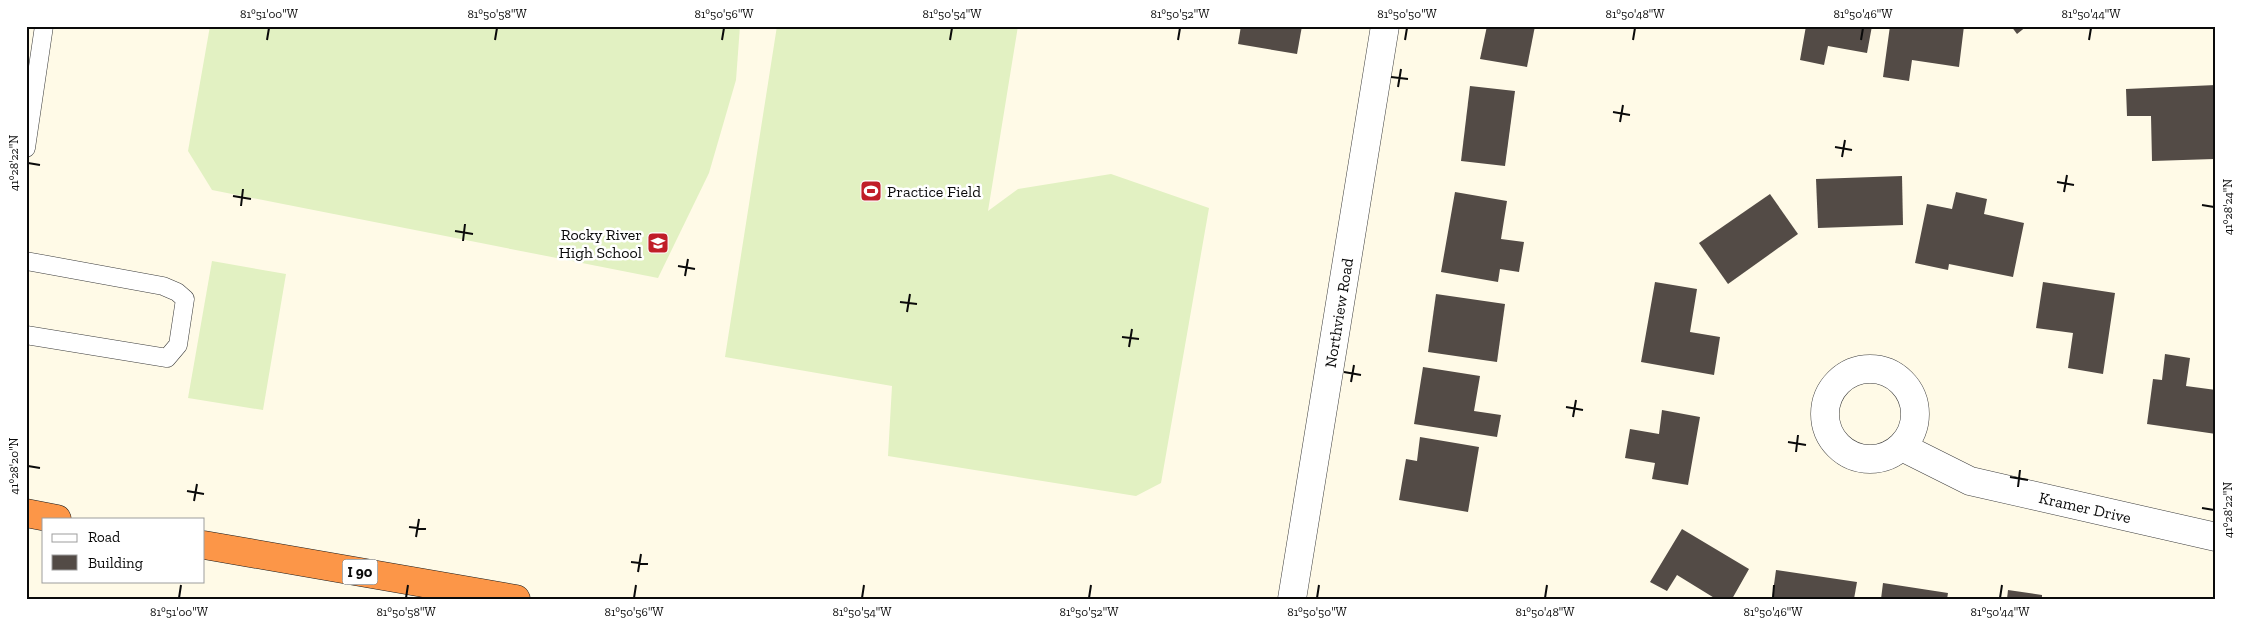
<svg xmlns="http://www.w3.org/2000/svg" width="2242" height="625" font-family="'Zilla Slab',serif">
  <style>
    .pitch { fill: #e2f1c2 }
    .building { fill: #534b46 }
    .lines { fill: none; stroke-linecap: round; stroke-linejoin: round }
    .service-casing { stroke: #3d3d3d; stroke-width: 19 }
    .minor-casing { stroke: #3d3d3d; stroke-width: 29 }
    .motorway-casing { stroke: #1b1b1b; stroke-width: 29 }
    .service { stroke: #fff; stroke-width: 18 }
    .minor { stroke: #fff; stroke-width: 28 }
    .motorway { stroke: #fc9648; stroke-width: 28 }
    .ticks { fill: none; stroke: #0a0a0a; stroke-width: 2 }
    .labels { text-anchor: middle; stroke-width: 5; stroke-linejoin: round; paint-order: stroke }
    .shield { fill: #fff; stroke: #545454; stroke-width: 1 }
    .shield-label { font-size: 15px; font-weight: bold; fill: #0a0a0a }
    .poi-label { font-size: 16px; fill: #0a0a0a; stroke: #fff; text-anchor: start }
    .street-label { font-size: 16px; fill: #0a0a0a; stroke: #fff }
    .neatline { fill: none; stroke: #0a0a0a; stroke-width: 2 }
    .ticks-label { font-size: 12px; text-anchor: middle; fill: #0a0a0a }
  </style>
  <rect width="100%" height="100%" fill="#fffae7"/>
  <g class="pitch">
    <path d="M210 26H740L736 80 709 173 658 278 212 190 188 151Z"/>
    <path d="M777 26H1018L988 211 1018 189 1111 174 1209 208 1161 483 1136 496 888 456 892 386 725 357Z"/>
    <path d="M212 261 286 274 263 410 188 398Z"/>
  </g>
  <g class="building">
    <path d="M1241 26H1302L1297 54 1238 44Z"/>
    <path d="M1487 26H1535L1527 67 1480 59Z"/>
    <path d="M1806 26H1872L1867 53 1828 46 1824 65 1800 60Z"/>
    <path d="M1890 26H1964L1959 67 1912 60 1909 81 1883 77Z"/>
    <path d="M2011 26H2027L2017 34Z"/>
    <path d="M2216 85V119H2213L2214 159 2152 161 2151 116H2127L2126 89Z"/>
    <path d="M1470 86 1515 91 1505 166 1461 161Z"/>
    <path d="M1902 176 1903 225 1818 228 1816 179Z"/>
    <path d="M1455 192 1507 201 1501 239 1524 242 1519 272 1500 269 1498 282 1441 272Z"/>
    <path d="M1956 192 1987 199 1984 214 2024 223 2013 277 1949 264 1948 270 1915 263 1927 204 1952 209Z"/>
    <path d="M1770 194 1798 234 1728 284 1699 243Z"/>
    <path d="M1655 282 1697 289 1690 332 1720 337 1714 375 1641 362Z"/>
    <path d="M2043 282 2115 293 2103 374 2068 368 2073 333 2036 328Z"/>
    <path d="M1436 294 1505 304 1497 362 1428 352Z"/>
    <path d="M2165 354 2190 358 2186 386 2216 390V434L2147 424 2153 379 2162 380Z"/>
    <path d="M1423 367 1480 376 1474 411 1501 415 1497 437 1414 424Z"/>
    <path d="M1662 410 1700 417 1688 485 1652 479 1655 463 1625 458 1630 429 1659 434Z"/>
    <path d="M1420 437 1479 447 1468 512 1399 500 1406 459 1417 461Z"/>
    <path d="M1682 529 1749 569 1732 599H1716L1677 575 1667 591 1650 582Z"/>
    <path d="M1776 570 1857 582 1854 599H1772Z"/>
    <path d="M1883 583 1948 593 1947 599H1881Z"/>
    <path d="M2008 590 2042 595V599H2007Z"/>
  </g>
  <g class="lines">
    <g class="service-casing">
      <g id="service">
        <path d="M26 148 44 26"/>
        <path d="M26 261 163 286 177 292 185 299 178 345 167 358 26 335"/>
      </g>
    </g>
    <g class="minor-casing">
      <g id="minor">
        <circle cx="1870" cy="414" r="45"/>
        <path id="s1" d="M1902 447 1970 481 2216 537"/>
        <path id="s2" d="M1292 599 1385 26"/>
      </g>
    </g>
    <g class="motorway-casing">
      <g id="motorway">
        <path d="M26 513 57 519"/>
        <path d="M204 545 516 599"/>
      </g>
    </g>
    <use href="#service" class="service"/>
    <use href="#minor" class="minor"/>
    <use href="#motorway" class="motorway"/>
  </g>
  <path class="ticks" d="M267 40 269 28M495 40 497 28M722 40 724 28M950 40 952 28M1178 40 1180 28M1405 40 1407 28M1633 40 1635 28M1861 40 1863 28M2089 40 2091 28M1391 77 1408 79M1398 87 1401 69M1613 112 1630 115M1620 122 1623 105M1835 147 1852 150M1842 157 1845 140M28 163 40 165M2057 182 2074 185M2064 192 2067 175M233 196 251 199M2202 205 2214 207M241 206 243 189M455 231 473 234M463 241 465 224M678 266 695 269M685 276 688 259M900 302 917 304M907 312 910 294M1122 337 1139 339M1129 347 1132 329M1344 372 1361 375M1351 382 1354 365M1566 407 1583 410M1573 417 1576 400M1788 442 1806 445M1796 452 1798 435M28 466 40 468M2010 477 2028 480M2018 487 2020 470M187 491 204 494M194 501 197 484M2202 508 2214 510M409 527 426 529M416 537 419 519M631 562 648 564M638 572 641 554M179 598 181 585M406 598 408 585M634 598 636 585M862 598 864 585M1089 598 1091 585M1317 598 1319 585M1545 598 1547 585M1773 598 1774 585M2000 598 2002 585"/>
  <defs>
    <g id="stadium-square" transform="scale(1.125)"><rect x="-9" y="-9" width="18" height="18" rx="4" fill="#c01d28" stroke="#fff"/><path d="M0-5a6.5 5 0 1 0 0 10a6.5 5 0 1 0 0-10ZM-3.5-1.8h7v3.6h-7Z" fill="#fff"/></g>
    <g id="school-square" transform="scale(1.125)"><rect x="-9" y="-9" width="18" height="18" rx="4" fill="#c01d28" stroke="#fff"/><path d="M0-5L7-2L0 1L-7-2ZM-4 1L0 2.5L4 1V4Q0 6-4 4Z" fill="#fff"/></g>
  </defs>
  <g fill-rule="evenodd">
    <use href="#stadium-square" x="871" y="191"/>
    <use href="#school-square" x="658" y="243"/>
  </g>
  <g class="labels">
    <rect class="shield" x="342.5" y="559.5" width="35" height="25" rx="4"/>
    <g class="shield-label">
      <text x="360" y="577">I 90</text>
    </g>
    <g class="poi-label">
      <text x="887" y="197">Practice Field</text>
      <text x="642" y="240" text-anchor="end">Rocky River<tspan x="642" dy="18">High School</tspan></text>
    </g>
    <g class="street-label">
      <text dy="6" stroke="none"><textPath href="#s2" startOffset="290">Northview Road</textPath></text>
      <text dy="6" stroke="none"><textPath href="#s1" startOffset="194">Kramer Drive</textPath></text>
    </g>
  </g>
  <rect width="2242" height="625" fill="none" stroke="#ffffff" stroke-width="55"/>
  <rect x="42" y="518" width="162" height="65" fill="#ffffff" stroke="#9d9d9d"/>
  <rect x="52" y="534" width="25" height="8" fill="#ffffff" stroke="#9d9d9d"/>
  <text x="88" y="542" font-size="15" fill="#0a0a0a">Road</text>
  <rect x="52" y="555" width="25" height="15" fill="#534b46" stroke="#9d9d9d"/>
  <text x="88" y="568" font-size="15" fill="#0a0a0a">Building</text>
  <rect x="28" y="28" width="2186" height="570" class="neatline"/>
  <g class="ticks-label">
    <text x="269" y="18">81°51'00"W</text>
    <text x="497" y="18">81°50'58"W</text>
    <text x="724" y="18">81°50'56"W</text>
    <text x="952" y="18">81°50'54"W</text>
    <text x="1180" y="18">81°50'52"W</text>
    <text x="1407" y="18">81°50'50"W</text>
    <text x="1635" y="18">81°50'48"W</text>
    <text x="1863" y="18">81°50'46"W</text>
    <text x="2091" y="18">81°50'44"W</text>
    <text transform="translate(14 163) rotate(-90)" y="4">41°28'22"N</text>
    <text transform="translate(2228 207) rotate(-90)" y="4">41°28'24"N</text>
    <text transform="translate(14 466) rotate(-90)" y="4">41°28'20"N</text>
    <text transform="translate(2228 510) rotate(-90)" y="4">41°28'22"N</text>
    <text x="179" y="616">81°51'00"W</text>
    <text x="406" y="616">81°50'58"W</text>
    <text x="634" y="616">81°50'56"W</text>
    <text x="862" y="616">81°50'54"W</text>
    <text x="1089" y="616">81°50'52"W</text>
    <text x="1317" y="616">81°50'50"W</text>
    <text x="1545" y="616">81°50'48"W</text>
    <text x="1773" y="616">81°50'46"W</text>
    <text x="2000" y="616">81°50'44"W</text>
  </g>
</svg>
